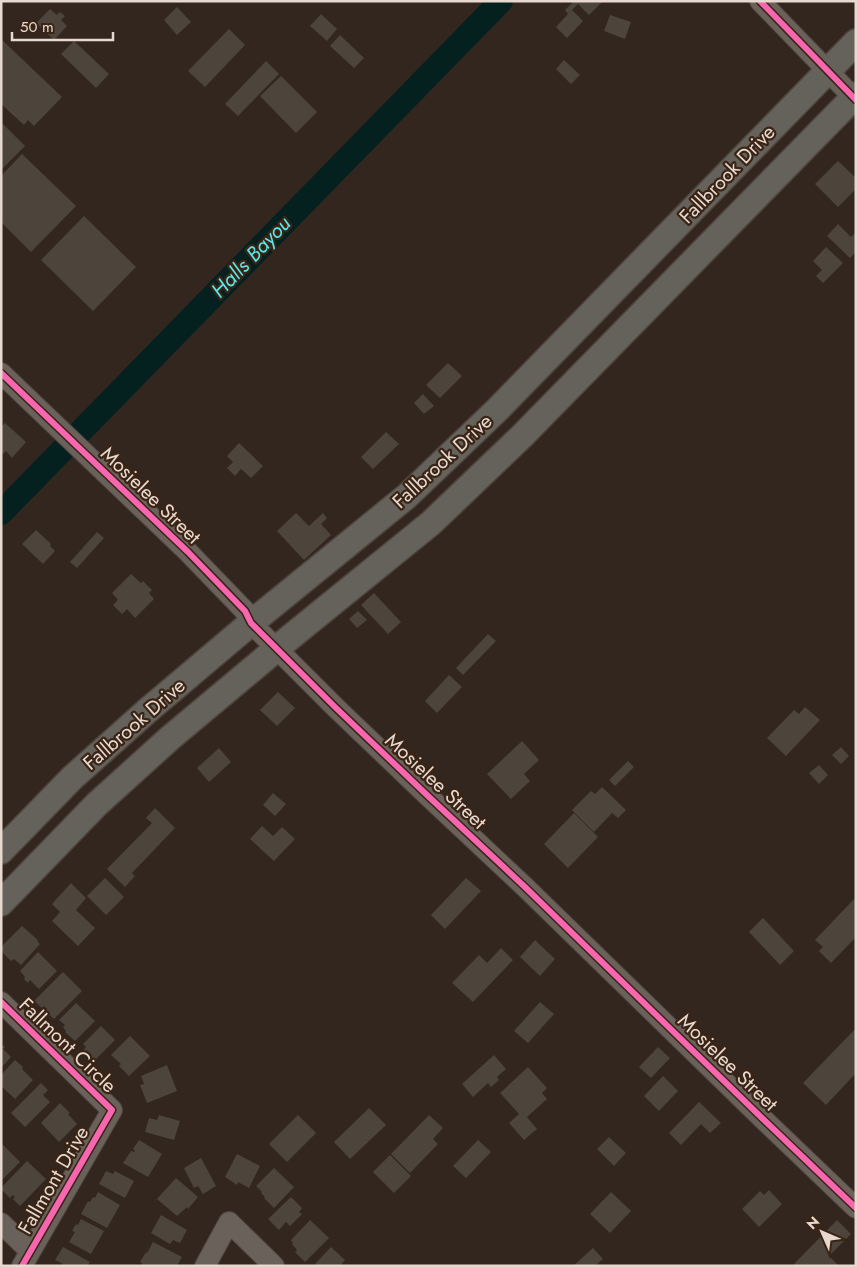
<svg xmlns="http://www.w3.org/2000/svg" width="857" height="1267" font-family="Jost,sans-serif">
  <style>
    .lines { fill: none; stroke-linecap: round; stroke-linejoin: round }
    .river { stroke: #042120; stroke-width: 24 }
    .building { fill: #4d443c }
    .minor-casing { stroke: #4e443d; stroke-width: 22 }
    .major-casing { stroke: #4e443d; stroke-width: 28 }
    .minor { stroke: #6a615a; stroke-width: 20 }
    .major { stroke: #64625a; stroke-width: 25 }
    .cycleway-casing { stroke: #3a2416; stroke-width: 9 }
    .cycleway { stroke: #f766af; stroke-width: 6 }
    .labels { text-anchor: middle; stroke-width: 4.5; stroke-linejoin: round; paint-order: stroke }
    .street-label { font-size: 20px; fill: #e8d9d0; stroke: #3a2416 }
    .water-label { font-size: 21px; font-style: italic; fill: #57e9ea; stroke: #3a2416 }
  </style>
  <rect width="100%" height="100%" fill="#32261e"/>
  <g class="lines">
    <path class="river" d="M1 513 501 1"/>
  </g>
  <g class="building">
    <path d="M574 1H603L589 15 578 4 572 10 583 21 567 38 556 27 568 14 565 10Z"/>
    <path d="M177 7 191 22 177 35 164 20Z"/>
    <path d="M50 9 57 15 60 12 65 16 61 20 67 26 54 40 36 23Z"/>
    <path d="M321 14 337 29 327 41 310 26Z"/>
    <path d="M610 15 631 22 625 39 604 31Z"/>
    <path d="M229 29 245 45 205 87 188 71Z"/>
    <path d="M340 35 364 58 354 68 330 46Z"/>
    <path d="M1 39 62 97 34 126 28 120 24 125 1 104Z"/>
    <path d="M74 41 109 74 96 88 61 54Z"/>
    <path d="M564 60 580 75 571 84 556 69Z"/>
    <path d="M266 61 279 74 238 116 225 104Z"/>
    <path d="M281 76 317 112 296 133 260 96Z"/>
    <path d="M1 122 25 146 1 170Z"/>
    <path d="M22 154 76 206 31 252 1 222V176Z"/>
    <path d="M838 161 856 178V189L838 207 815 184Z"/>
    <path d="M84 216 136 267 93 311 41 260Z"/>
    <path d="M838 224 851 237 856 232V252L850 258 827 236Z"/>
    <path d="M826 247 843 263 823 283 816 276 822 270 813 261Z"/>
    <path d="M448 363 462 376 440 398 426 385Z"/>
    <path d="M423 394 434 406 424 414 414 403Z"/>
    <path d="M5 423 26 442 12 458 6 451 3 454 1 452V427Z"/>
    <path d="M386 432 399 444 373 469 361 457Z"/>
    <path d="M239 443 263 466 251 478 241 469 235 476 227 468 233 462 227 456Z"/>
    <path d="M296 513 309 526 323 513 327 518 321 524 331 535 304 560 277 531Z"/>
    <path d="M36 530 51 544 50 546 55 551 43 564 22 544Z"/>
    <path d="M97 532 104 538 77 568 70 562Z"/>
    <path d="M131 574 141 583 143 581 152 590 149 593 154 599 135 618 127 609 122 614 113 605 118 600 112 593Z"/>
    <path d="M374 593 401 622 388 634 361 605Z"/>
    <path d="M358 611 367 620 357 628 349 619Z"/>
    <path d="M488 634 496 641 463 675 456 668Z"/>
    <path d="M449 675 462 687 437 713 425 701Z"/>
    <path d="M278 692 295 708 277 726 260 710Z"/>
    <path d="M805 707 820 720 786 756 767 738 794 710 799 714Z"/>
    <path d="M522 741 539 760 524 774 530 781 511 799 487 774Z"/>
    <path d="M841 747 849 756 841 764 832 755Z"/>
    <path d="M219 748 231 762 209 782 197 768Z"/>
    <path d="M628 761 634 767 615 786 609 780Z"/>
    <path d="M819 765 828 775 819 784 809 773Z"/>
    <path d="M602 787 626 810 618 818 612 813 594 832 572 810 591 791 595 794Z"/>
    <path d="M273 793 286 804 275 816 263 805Z"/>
    <path d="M155 808 175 828 132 873 135 876 125 887 107 869 152 823 146 818Z"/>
    <path d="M574 813 598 837 568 868 544 844Z"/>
    <path d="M262 826 273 836 282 827 295 839 274 861 250 839Z"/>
    <path d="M105 878 124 897 106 915 87 896Z"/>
    <path d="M466 878 481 891 445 929 431 915Z"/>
    <path d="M71 883 86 898 76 910 95 928 78 946 52 921 60 912 52 904Z"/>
    <path d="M854 899 856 901V937L831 963 819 951 823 947 815 940Z"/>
    <path d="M763 918 794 951 780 965 749 932Z"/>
    <path d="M22 926 38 940 37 941 40 944 21 965 14 959 11 961 1 951V947Z"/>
    <path d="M535 940 555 959 540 976 520 957Z"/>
    <path d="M501 948 513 960 473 1002 452 983 479 955 487 963Z"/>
    <path d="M38 952 57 971 39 989 30 980 28 983 24 979 25 977 20 971Z"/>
    <path d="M63 972 82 991 54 1019 45 1011 47 1009 44 1006 42 1008 34 1001Z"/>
    <path d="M540 1002 554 1014 528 1043 514 1031Z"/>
    <path d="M76 1003 95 1021 75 1041 65 1032 66 1031 63 1027 65 1025 59 1020Z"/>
    <path d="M101 1026 115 1040 94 1061 83 1051 86 1047 83 1044Z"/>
    <path d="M856 1028V1073L826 1105 803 1083Z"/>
    <path d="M130 1036 150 1056 129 1076 119 1066 121 1064 111 1055Z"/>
    <path d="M1 1044 5 1047 3 1049 11 1057 1 1068Z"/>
    <path d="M658 1047 670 1058 651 1078 639 1067Z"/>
    <path d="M494 1055 506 1069 497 1077 499 1080 491 1087 488 1083 473 1097 462 1084Z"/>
    <path d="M15 1060 23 1067 22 1069 33 1080 15 1099 1 1086V1075Z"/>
    <path d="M167 1065 177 1091 147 1103 140 1085 144 1084 141 1076Z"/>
    <path d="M528 1067 547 1088 542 1093 547 1099 527 1117 537 1129 524 1140 509 1123 519 1114 500 1093Z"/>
    <path d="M663 1076 678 1091 659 1111 644 1096Z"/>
    <path d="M41 1083 48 1090 43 1095 50 1102 25 1127 11 1113Z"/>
    <path d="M699 1102 721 1123 710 1133 701 1124 681 1145 669 1133Z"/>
    <path d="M60 1103 70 1113 68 1114 77 1124 59 1142 41 1123Z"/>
    <path d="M369 1108 386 1125 350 1159 334 1142Z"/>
    <path d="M159 1115 180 1121 174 1140 145 1132 149 1118 157 1120Z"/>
    <path d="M298 1115 316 1133 287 1162 269 1144Z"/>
    <path d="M429 1115 443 1128 433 1139 438 1144 410 1173 391 1154Z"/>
    <path d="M609 1137 626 1153 614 1166 597 1149Z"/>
    <path d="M139 1140 162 1154 148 1177 123 1163 131 1151 134 1152 135 1151 133 1149Z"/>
    <path d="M478 1140 491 1152 466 1178 453 1166Z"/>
    <path d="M1 1143 20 1162 1 1181Z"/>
    <path d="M237 1154 260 1166 249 1188 238 1182 237 1185 225 1177Z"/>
    <path d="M390 1155 411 1176 394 1193 373 1172Z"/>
    <path d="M201 1158 216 1186 203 1194 198 1186 194 1188 184 1168Z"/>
    <path d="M27 1161 46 1179 20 1206 13 1199 15 1197 13 1195 10 1198 1 1189V1188Z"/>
    <path d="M274 1168 294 1187 274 1208 264 1198 265 1197 261 1193 262 1192 256 1186Z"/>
    <path d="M106 1171 113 1174 115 1171 134 1181 125 1198 99 1184Z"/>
    <path d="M176 1178 198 1197 188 1209 187 1207 177 1216 157 1199Z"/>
    <path d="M769 1190 782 1204 759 1227 742 1209 760 1191 764 1195Z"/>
    <path d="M98 1192 120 1205 107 1228 81 1214 88 1201 90 1202 93 1197 95 1198Z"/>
    <path d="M611 1192 631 1211 610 1233 590 1214Z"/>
    <path d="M291 1197 302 1208 299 1212 302 1214 290 1226 286 1222 279 1230 268 1219Z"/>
    <path d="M161 1215 187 1230 180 1243 173 1240 170 1244 151 1233Z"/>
    <path d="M81 1219 104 1231 91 1254 69 1242 75 1232 72 1231 76 1224 78 1225Z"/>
    <path d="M310 1220 329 1238 305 1262 295 1252 297 1250 292 1244 293 1243 291 1240Z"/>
    <path d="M837 1220 851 1234 829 1256 839 1266H792Z"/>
    <path d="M153 1242 182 1257 177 1266H141L142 1263 140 1262 146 1252 147 1253Z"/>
    <path d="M63 1247 90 1262 87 1266H62L63 1264 55 1260Z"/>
    <path d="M331 1247 345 1260 340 1266H317L315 1264Z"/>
    <path d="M593 1248 603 1259 595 1266H573Z"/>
  </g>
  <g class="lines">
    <g class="minor-casing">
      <g id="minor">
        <path d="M760 1 856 100"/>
        <path d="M1 373 188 552 245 611 251 623 335 707 428 796 526 888 763 1119 856 1208"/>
        <path d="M1 1002 112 1110 22 1266"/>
        <path d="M1 1223 30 1251"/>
        <path d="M205 1266 229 1222 274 1266"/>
      </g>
    </g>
    <g class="major-casing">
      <g id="major">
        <path d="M1 851 72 778 147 711 251 623 407 496 497 410 856 42"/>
        <path d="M1 903 97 804 170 738 293 635 431 523 522 436 856 95"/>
      </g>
    </g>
    <use href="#minor" class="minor"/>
    <use href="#major" class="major"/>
    <g class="cycleway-casing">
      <g id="cycleway">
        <path d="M760 1 856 100"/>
        <path d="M1 373 188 552 245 611 251 623 335 707 428 796 526 888 763 1119 856 1208"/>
        <path d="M1 1002 112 1110 22 1266"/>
      </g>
    </g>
    <use href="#cycleway" class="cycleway"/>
  </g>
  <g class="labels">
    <g class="street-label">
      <text transform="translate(727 174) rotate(-46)" y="7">Fallbrook Drive</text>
      <text transform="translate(442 461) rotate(-43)" y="7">Fallbrook Drive</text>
      <text transform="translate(151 495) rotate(44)" y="7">Mosielee Street</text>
      <text transform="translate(134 724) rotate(-41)" y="7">Fallbrook Drive</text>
      <text transform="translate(436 781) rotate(43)" y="7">Mosielee Street</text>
      <text transform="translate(68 1045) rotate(44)" y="7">Fallmont Circle</text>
      <text transform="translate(728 1062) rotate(44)" y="7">Mosielee Street</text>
      <text transform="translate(53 1180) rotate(-60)" y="7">Fallmont Drive</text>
    </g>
    <g class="water-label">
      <text transform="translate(251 257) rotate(-46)" y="7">Halls Bayou</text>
    </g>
  </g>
  <rect width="857" height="1267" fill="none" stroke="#e8d9d0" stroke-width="5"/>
  <g transform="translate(822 1232) rotate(315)" stroke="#3a2416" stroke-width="4" paint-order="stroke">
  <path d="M0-4L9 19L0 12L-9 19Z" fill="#e8d9d0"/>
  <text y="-8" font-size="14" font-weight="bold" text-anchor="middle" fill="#e8d9d0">N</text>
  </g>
  <path d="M12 32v8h101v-8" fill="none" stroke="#e8d9d0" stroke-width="2.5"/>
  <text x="20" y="32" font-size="15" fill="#e8d9d0" stroke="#3a2416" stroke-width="4" paint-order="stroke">50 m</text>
</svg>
